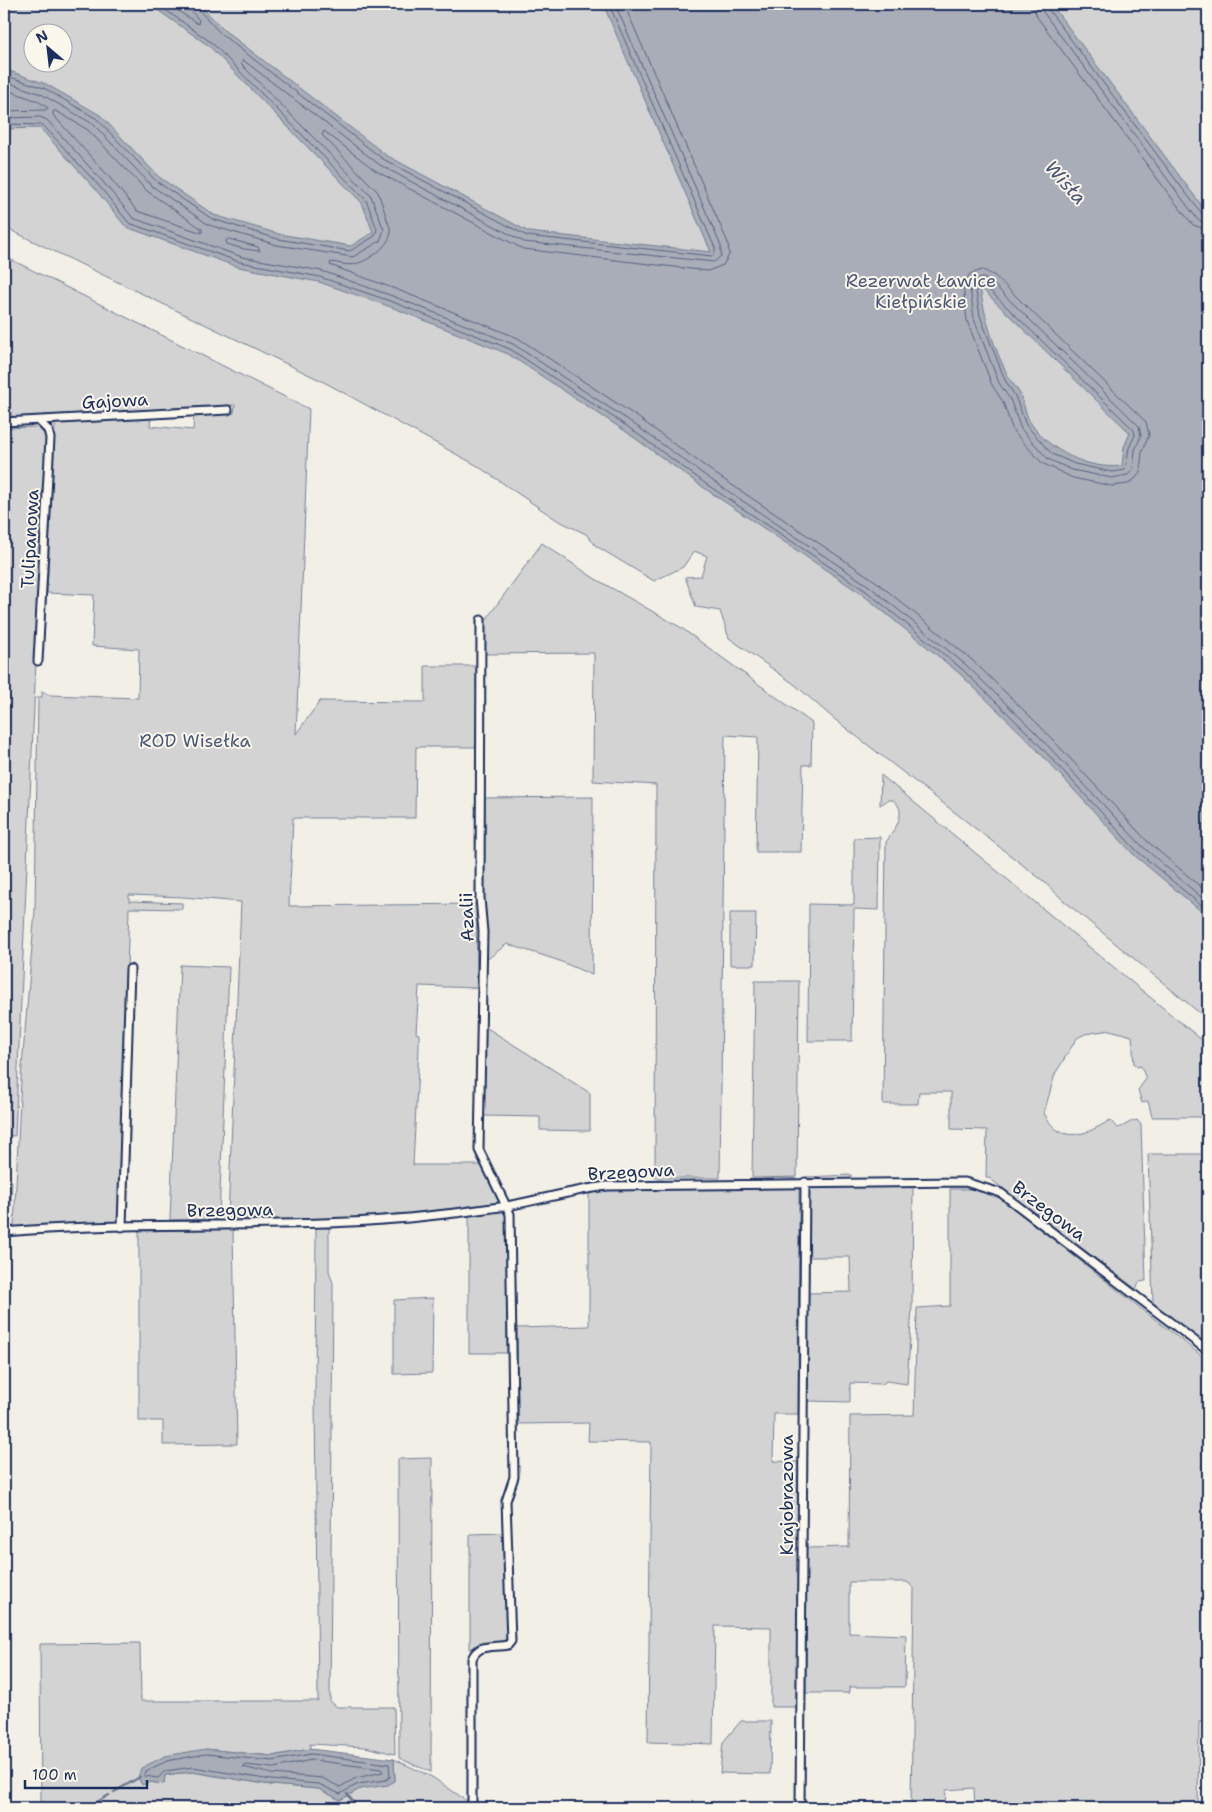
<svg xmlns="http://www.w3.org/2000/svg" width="1212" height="1812" font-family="'Shantell Sans',sans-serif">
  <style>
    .green { fill: #d2d3d2; stroke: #768198; fill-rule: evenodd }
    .water { fill: #a9adb7; stroke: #707b93; fill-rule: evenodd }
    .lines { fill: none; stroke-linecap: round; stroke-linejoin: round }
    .shore { stroke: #546182; stroke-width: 1 }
    .stream { stroke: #707b93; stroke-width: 2.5 }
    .street-casing { stroke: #1b2f5e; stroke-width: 11 }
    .street { stroke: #fbf7ec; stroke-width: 7 }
    .labels { text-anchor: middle; stroke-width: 4; stroke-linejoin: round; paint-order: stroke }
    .park-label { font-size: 18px; fill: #49587b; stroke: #fbf7ec }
    .street-label { font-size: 18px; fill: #1b2f5e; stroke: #fbf7ec }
    .water-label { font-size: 19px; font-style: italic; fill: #465579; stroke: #fbf7ec }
  </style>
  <rect width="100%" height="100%" fill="#f2efe6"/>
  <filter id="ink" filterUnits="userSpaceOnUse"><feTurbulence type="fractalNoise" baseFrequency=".02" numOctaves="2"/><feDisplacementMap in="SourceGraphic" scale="10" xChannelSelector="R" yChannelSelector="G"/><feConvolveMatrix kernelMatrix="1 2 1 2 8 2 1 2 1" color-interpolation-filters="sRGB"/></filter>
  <g filter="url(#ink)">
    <g class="green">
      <path d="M4 4H1208V1020L1063 900 1042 880 833 718 794 684 729 638 720 611 696 607 685 577 701 576 707 556 694 551 683 567 654 581 596 546 586 534 557 520 476 465 322 381 4 227ZM32 32H62V62H32Z"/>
      <path d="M4 256 309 409 296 734 320 701 425 702V666H478L477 747H416L415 818H293L289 906 476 904 477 988 419 986 416 1033 419 1034V1048L413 1165H482L500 1203C426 1215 351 1219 276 1221V1219L228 1218 241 902 183 897 129 895V901L182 903V909L129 908 119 1224 24 1228 14 1227 21 1078 35 911 38 697H42V691L49 695 138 698 139 649 92 646 94 595 47 593 55 423 151 417 150 426 193 430 194 415 234 413 235 405 13 417 4 398Z"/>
      <path d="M38 427 46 436 15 1136 4 1135V428Z"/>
      <path d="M542 543 594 578 680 627 812 723 811 765H803L801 852H756L758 737 725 735 720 1178H655L656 785 593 781 594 653 485 654V621Z"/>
      <path d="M881 775 1208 1045V1192L1202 1193V1342L1153 1303 1148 1154H1202V1117H1152L1148 1101 1142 1103 1138 1090 1146 1079 1141 1066 1137 1067 1134 1064 1132 1036 1110 1030 1085 1034 1077 1038 1055 1074 1044 1113C1059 1145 1085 1136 1110 1120L1117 1128C1125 1127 1129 1121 1137 1120L1141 1125 1146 1281 1139 1282 1136 1289 989 1178H986L987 1130 951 1129V1092H919L918 1104H883L886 842C894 830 909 812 893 800H888L880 805Z"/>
      <path d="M593 797 592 975 557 960 507 944 485 961 484 798Z"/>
      <path d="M880 837 879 910 854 909 852 1041H808L809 904 854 905V838Z"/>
      <path d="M730 913H756L755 965H730Z"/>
      <path d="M180 965 229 967 219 1219 170 1220Z"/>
      <path d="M755 981H799L797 1177 752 1178Z"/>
      <path d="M484 1026 590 1093V1131L540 1130V1117L484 1116Z"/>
      <path d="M851 1175V1179H806V1177Z"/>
      <path d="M4 1180 12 1181 10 1227H4Z"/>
      <path d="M913 1184 912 1307 907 1384 886 1381 883 1384 850 1383V1402L808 1401V1293L851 1292 850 1257H808V1185Z"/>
      <path d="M799 1185 798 1414H774L773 1461 798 1462 796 1707H771V1627L715 1626 713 1744 648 1742 651 1442 588 1441 589 1423 518 1424 517 1328 589 1326V1191Z"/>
      <path d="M950 1189H975L996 1195 1202 1356V1559H1208V1722H1199L1198 1808H975L974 1788 946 1790 945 1808H911L914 1588 907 1582H849V1633L906 1635 905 1687H849V1693H806V1548L849 1547 850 1416 914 1415 917 1308 950 1306Z"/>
      <path d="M503 1209 507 1214V1353H469V1213Z"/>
      <path d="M316 1227H329V1271L333 1283 330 1701 337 1707H394L395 1754 365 1747 310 1744V1749L272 1756 206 1749 142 1784 149 1782 164 1784 165 1775 192 1772 271 1785 319 1789 340 1800 360 1789 395 1781 394 1759 432 1777 470 1803V1808H41L40 1644 140 1643 141 1701H318L315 1399Z"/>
      <path d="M233 1229 237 1444 163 1445V1421H139V1231Z"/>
      <path d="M433 1298 432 1373 394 1374V1300Z"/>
      <path d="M432 1458 431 1772 399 1758 398 1459Z"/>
      <path d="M503 1533 508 1612 506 1639 499 1643 480 1642 470 1650V1534Z"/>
      <path d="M741 1721H771L770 1774 720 1773 723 1742Z"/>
    </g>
    <g class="water">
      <path d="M149 4H199L224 30 386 155 529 232 711 252 603 4H1051L1208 214V917L1134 855 1026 738 959 673 863 595 707 490 625 431 508 354 391 307 319 282 238 267 126 227 96 190 40 128 4 129V69L46 84 100 115 159 177 214 215 279 234 351 246 373 232 362 203 209 46ZM980 287 1130 433 1124 447 1122 466C1088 470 1049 451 1030 422 1025 414 1024 402 1020 394 1017 388 1012 383 1009 378 995 351 984 317 980 287Z"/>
      <path d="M206 1749 272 1756 310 1749 394 1759 395 1781 388 1785 360 1789 340 1800 319 1789 271 1785 192 1772 165 1775 164 1784 149 1782 142 1785 138 1778 141 1768 165 1756Z"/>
    </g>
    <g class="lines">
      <g class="shore">
        <path d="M168 4 198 24 199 20 191 11 190 4"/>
        <path d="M196 4 198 9 221 34 383 159 527 236 712 256 715 253V248L609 4"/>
        <path d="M624 4 728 243 729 255 723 265 708 271 523 249 376 171 324 131 322 135 378 192 391 231C390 246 369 261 355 264 347 266 339 263 331 262L330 265 398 290 518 338 636 416 717 475 874 580 972 660 1039 725 1147 841 1208 893"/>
        <path d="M1033 4 1037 17 1174 201 1193 225 1208 230"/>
        <path d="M1041 4 1043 12 1180 196 1198 220 1208 223"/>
        <path d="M1047 4 1048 9 1185 192 1203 215 1208 217"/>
        <path d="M4 75 44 88 97 119 156 181 212 219 278 239 350 251 375 236 377 229 366 200 212 43 157 4"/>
        <path d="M4 81 41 94 93 124 152 186 209 225 277 245 353 257 380 241 384 230 371 196 241 64 243 60 380 165 524 242 714 262 721 256V246L615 4"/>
        <path d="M4 89 38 101 48 108 45 110 4 111"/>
        <path d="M56 111 88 130 147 191 202 229V233L137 211 110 178 53 115V112Z"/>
        <path d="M4 118 40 117 47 120 104 183 133 218 242 257 322 271 395 297 513 344 631 422 713 481 869 586 966 665 1034 731 1142 846 1208 903"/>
        <path d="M4 124 43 125 100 187 129 223 240 262 320 277 393 302 510 349 628 427 709 486 866 591 962 669 1030 735 1137 851 1208 911"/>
        <path d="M229 239 258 247 260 251 244 249 227 244 226 241Z"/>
        <path d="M983 270 995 276 1146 422 1149 435 1142 452 1140 472 1136 478 1128 484 1112 486 1073 478 1042 463 1013 431 1003 402 992 385 967 321 963 285 970 274Z"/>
        <path d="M983 278 990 281 1139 426 1141 436 1135 450 1133 469 1128 475 1112 478 1072 470 1048 459 1021 429 1010 399 999 383 974 319 970 287 975 280Z"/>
        <path d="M983 284 1134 430 1135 435 1129 448 1125 470 1112 472 1075 464 1052 454 1026 425 1015 396 1005 380 980 316 976 291 978 286Z"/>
        <path d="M206 1754 272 1761 311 1754 389 1764 390 1777 386 1780 358 1784 340 1794 319 1784 271 1780 193 1767 165 1771 158 1778 144 1776 146 1771 167 1761Z"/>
        <path d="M312 1760 381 1769 383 1772 356 1778 340 1787 322 1778 272 1774 243 1767 246 1765 273 1768Z"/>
      </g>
      <g class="stream">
        <path d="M114 1792 140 1777"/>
        <path d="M347 1794 358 1808"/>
        <path d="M87 1808 109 1795"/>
      </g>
      <g class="street-casing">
        <g id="street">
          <path d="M4 422 228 410"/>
          <path d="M38 661 50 438 48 430 39 421"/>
          <path d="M122 1227 130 969"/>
          <path d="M4 1232C138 1220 274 1230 409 1218 441 1215 474 1211 507 1206 540 1200 573 1190 607 1186L965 1182 1001 1193 1208 1351"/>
          <path d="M472 1808V1659C478 1643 493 1648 508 1645L511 1641 506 1501 514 1477 510 1214 479 1150 483 932 480 898 481 620"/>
          <path d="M800 1808 805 1182"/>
        </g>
      </g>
      <use href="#street" class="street"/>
    </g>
  </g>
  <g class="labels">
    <g class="park-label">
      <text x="921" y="287">Rezerwat Ławice<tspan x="921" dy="21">Kiełpińskie</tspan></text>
      <text x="195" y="747">ROD Wisełka</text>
    </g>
    <g class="street-label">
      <text transform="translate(115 401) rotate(-3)" y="6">Gajowa</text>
      <text transform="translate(30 539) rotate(-87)" y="6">Tulipanowa</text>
      <text transform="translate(467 917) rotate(-92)" y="6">Azalii</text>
      <text transform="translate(631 1172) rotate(-3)" y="6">Brzegowa</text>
      <text transform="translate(230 1210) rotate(-1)" y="6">Brzegowa</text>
      <text transform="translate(1049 1211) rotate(37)" y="6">Brzegowa</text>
      <text transform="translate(787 1495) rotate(-90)" y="6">Krajobrazowa</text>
    </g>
    <g class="water-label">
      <text transform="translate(1066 182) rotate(48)" y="7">Wisła</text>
    </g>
  </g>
  <rect width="1212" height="1812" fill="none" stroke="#fbf7ec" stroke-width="20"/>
  <rect x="10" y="10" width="1192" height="1792" fill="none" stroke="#1b2f5e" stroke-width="2" filter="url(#ink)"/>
  <g transform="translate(48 48) rotate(332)"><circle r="24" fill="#fbf7ec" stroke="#a1a7b3"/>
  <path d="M0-4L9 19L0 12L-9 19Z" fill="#1b2f5e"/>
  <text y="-8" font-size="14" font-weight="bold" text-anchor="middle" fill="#1b2f5e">N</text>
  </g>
  <path d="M25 1780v8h122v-8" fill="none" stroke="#1b2f5e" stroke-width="2.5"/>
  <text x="32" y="1780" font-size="15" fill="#1b2f5e" stroke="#fbf7ec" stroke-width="4" paint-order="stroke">100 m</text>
</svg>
